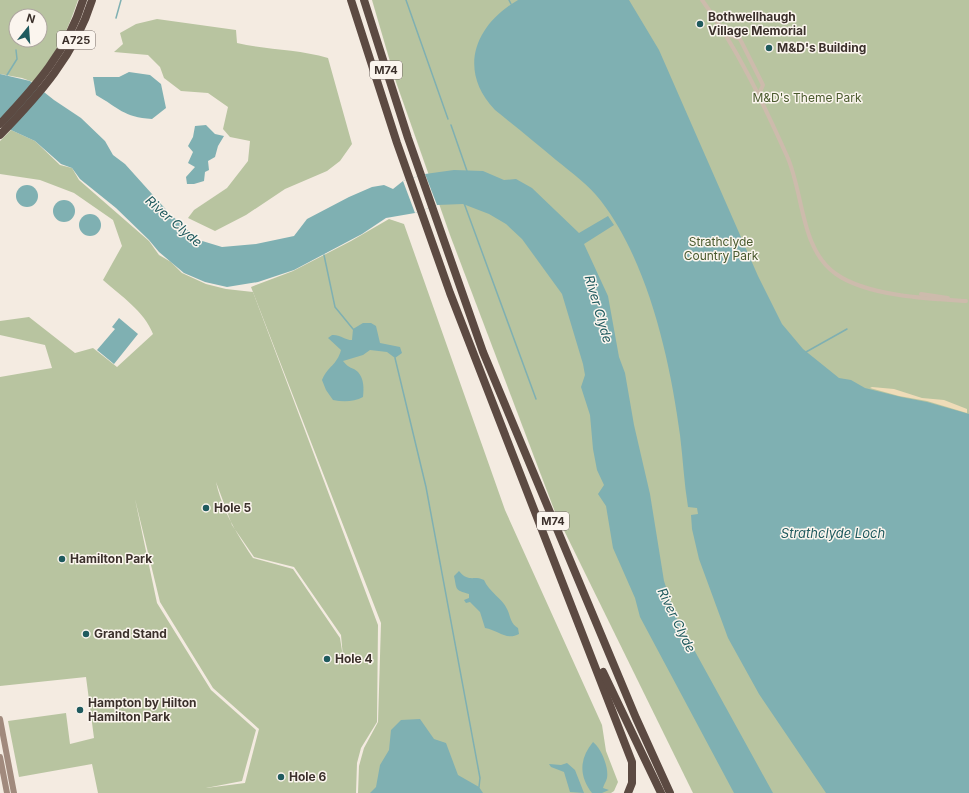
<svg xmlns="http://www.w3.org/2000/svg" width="969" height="793" font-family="Inter,sans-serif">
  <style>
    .green { fill: #b8c4a0; fill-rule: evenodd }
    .sand { fill: #efdcb8 }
    .water { fill: #7fb0b2 }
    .pier { fill: #f4ebe1 }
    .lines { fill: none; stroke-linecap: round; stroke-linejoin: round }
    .stream { stroke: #7fb0b2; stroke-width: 1.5 }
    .street { stroke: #cdbbac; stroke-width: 4 }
    .secondary { stroke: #a18a7d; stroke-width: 6 }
    .highway { stroke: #5c4a42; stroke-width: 8 }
    .poi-dot { fill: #1f5a5e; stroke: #fbf5ee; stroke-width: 1.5 }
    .labels { text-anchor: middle; stroke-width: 3; stroke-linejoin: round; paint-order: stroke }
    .shield { fill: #fbf5ee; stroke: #756b66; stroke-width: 1 }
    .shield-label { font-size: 11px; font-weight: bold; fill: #3b302b }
    .poi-label { font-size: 12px; font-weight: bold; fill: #3b302b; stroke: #fbf5ee; text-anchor: start }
    .park-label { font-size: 12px; fill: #4a5a2e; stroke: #fbf5ee }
    .water-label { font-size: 13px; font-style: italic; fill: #1f5a5e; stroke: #fbf5ee }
  </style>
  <rect width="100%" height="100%" fill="#f4ebe1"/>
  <g class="green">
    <path d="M0 0H78C66 35 56 54 33 82L22 78 0 74ZM16 16H40V40H16Z"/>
    <path d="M372 0H969V793H693L555 512 450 235 396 82Z"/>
    <path d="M157 19 236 30 237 43C267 50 298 49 328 58L352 144 340 161 327 171 285 189 246 215 215 231 188 218 194 210 227 188 248 161 250 141 230 137 223 129 228 107 208 93 181 91 164 78 160 67 148 55 114 52 123 44 120 33 136 24Z"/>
    <path d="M11 130 35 141 60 165 72 168 79 180 149 241 159 255 171 262 182 273 206 284 226 289 253 292 378 625 377 722 361 748 357 763 356 793H98L92 764 19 777 8 721 66 713 70 744 94 738 86 677 0 686V377L52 368 45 345 0 335V321L29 317 75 353 93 348 117 367 153 334C144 311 121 296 103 280L122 246 113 220 74 193 40 180 0 174V141ZM216 482 232 525 254 557 294 567 341 635 343 657 340 638 293 569 253 558C237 534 222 510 216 482ZM135 499 160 602 213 688 259 729 245 783 206 788 242 781 256 730 211 690 157 603Z"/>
    <path d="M389 219 404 224 505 510 602 725 606 751 618 782 614 791 611 793H358L359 766 364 748 378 722 381 623 251 287 293 271 351 241Z"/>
  </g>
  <path class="sand" d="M872 387 894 389 922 398 944 400 967 409V413L927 401 899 396 870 388Z"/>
  <g class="water">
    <path d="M518 0H629L659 50 758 276 782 324 803 349 839 378 851 380 865 388 901 397 927 402 969 414V793H826L759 694 728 638 699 559 692 529 691 515 698 514 697 508 688 507C684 483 683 459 680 435 670 359 648 262 601 201 589 185 572 173 556 160 536 143 516 127 495 110 457 70 475 25 518 0Z"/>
    <path d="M129 72 150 75 161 84 166 108 152 119C123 117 119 108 96 95L93 77H119Z"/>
    <path d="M0 74 30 81 54 100 81 118 105 141 113 155 125 164 170 214 199 240 222 247 256 244 294 236 307 219 349 197 372 187 384 185 393 189 403 181 425 174 454 170 483 171 504 180 516 179 532 188 579 233 608 216 614 225 584 244 608 296 619 357 625 373 634 425 650 494 664 581 676 617 773 793H734L640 617 635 598 613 548 606 506 598 494 604 485 597 470 593 449 590 415 581 387 585 375 583 364 562 294 522 239 506 224 489 214 463 204 437 205 415 213 386 218 362 234 294 270 258 282 227 287 205 282 184 273 159 252 149 240 116 208 80 179 72 168 61 164 35 141 11 130 0 120Z"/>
    <path d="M206 125 215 134 224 136 218 146 215 157 208 161 209 170 205 172 204 181 194 184H187L186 177 195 167 188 163 193 152 188 146 193 137 195 126Z"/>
    <circle cx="27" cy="196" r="11"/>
    <circle cx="64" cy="211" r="11"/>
    <circle cx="90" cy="225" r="11"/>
    <path d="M119 318 138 334 114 364 97 350 115 329 112 327Z"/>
    <path d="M363 323H371L376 326 380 343 400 347 402 353 395 358 387 352 370 350 363 355 343 361C349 369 353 367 358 372 364 379 364 388 363 397 354 402 343 402 333 400L326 390 322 380C328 366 337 365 341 350L328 338 332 335C339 334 345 340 352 340L353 329Z"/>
    <path d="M459 571C469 583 473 575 484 580 489 592 502 598 507 609 511 617 510 623 518 628L519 634C506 641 498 630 485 628L480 612 470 602 466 603 464 600 469 598V594C454 590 457 589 454 576Z"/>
    <path d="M420 719 434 739 446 743 458 775 479 787 483 793H370L376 787 380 765 389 750 391 730 401 720Z"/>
    <path d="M593 742C601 748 609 767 607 778 606 782 604 784 603 788L609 790 602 793H592C579 776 579 759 593 742Z"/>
    <path d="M567 763 575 770 584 793 570 792 564 772 551 767 549 764 561 765Z"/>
  </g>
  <path class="pier" d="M425 174 437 205 415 213 403 181Z"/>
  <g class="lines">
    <g class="stream">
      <path d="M406 0 448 119"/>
      <path d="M509 0 511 4"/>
      <path d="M116 18 121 0"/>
      <path d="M7 75 17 59 16 50"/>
      <path d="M451 125 467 171"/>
      <path d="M464 203 536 399"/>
      <path d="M324 255 335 307 353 329"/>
      <path d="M806 352 847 329"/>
      <path d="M395 358 426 487 480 778 479 787"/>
    </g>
    <g class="street">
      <path d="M702 0C737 47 763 103 787 156 804 194 800 249 836 274 867 296 929 299 966 301"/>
      <path d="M727 34 740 39 763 85 758 96"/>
      <path d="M921 294 948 298"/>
    </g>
    <g class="secondary">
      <path d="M0 719 14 793"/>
      <path d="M0 757 7 793"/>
    </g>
    <g class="highway">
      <path d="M351 0 397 143 450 293 632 762V783L628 793"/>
      <path d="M364 0 408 138 483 352 636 718 670 793"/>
      <path d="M0 124C35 87 68 50 83 0"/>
      <path d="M0 135C39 95 75 55 92 0"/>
      <path d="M603 672 661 793"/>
    </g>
  </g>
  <g class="poi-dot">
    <circle cx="700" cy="24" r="4"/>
    <circle cx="769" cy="48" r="4"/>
    <circle cx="206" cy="508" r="4"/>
    <circle cx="62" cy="559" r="4"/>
    <circle cx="86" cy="634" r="4"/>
    <circle cx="327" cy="659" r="4"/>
    <circle cx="80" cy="710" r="4"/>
    <circle cx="281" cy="777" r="4"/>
  </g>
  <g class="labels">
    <g class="shield">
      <rect x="57" y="31" width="38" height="18" rx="3"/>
      <rect x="370" y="61" width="32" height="18" rx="3"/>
      <rect x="537" y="512" width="32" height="18" rx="3"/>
    </g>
    <g class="shield-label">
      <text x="76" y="44">A725</text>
      <text x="386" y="74">M74</text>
      <text x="553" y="525">M74</text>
    </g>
    <g class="poi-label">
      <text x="708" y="21">Bothwellhaugh<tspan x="708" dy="14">Village Memorial</tspan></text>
      <text x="777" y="52">M&amp;D's Building</text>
      <text x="214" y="512">Hole 5</text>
      <text x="70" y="563">Hamilton Park</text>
      <text x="94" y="638">Grand Stand</text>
      <text x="335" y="663">Hole 4</text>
      <text x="88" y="707">Hampton by Hilton<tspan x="88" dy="14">Hamilton Park</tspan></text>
      <text x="289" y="781">Hole 6</text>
    </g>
    <g class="park-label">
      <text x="807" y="102">M&amp;D's Theme Park</text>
      <text x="721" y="246">Strathclyde<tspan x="721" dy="14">Country Park</tspan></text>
    </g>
    <g class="water-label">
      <text transform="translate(174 221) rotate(41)" y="5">River Clyde</text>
      <text transform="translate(599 309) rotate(74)" y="5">River Clyde</text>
      <text x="833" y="538">Strathclyde Loch</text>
      <text transform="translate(677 620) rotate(64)" y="5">River Clyde</text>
    </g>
  </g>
  <g transform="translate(28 28) rotate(17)"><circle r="19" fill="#fbf5ee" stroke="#aea6a0"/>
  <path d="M0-3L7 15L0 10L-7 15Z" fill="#1f5a5e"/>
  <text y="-6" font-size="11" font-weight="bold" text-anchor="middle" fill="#3b302b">N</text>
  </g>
</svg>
